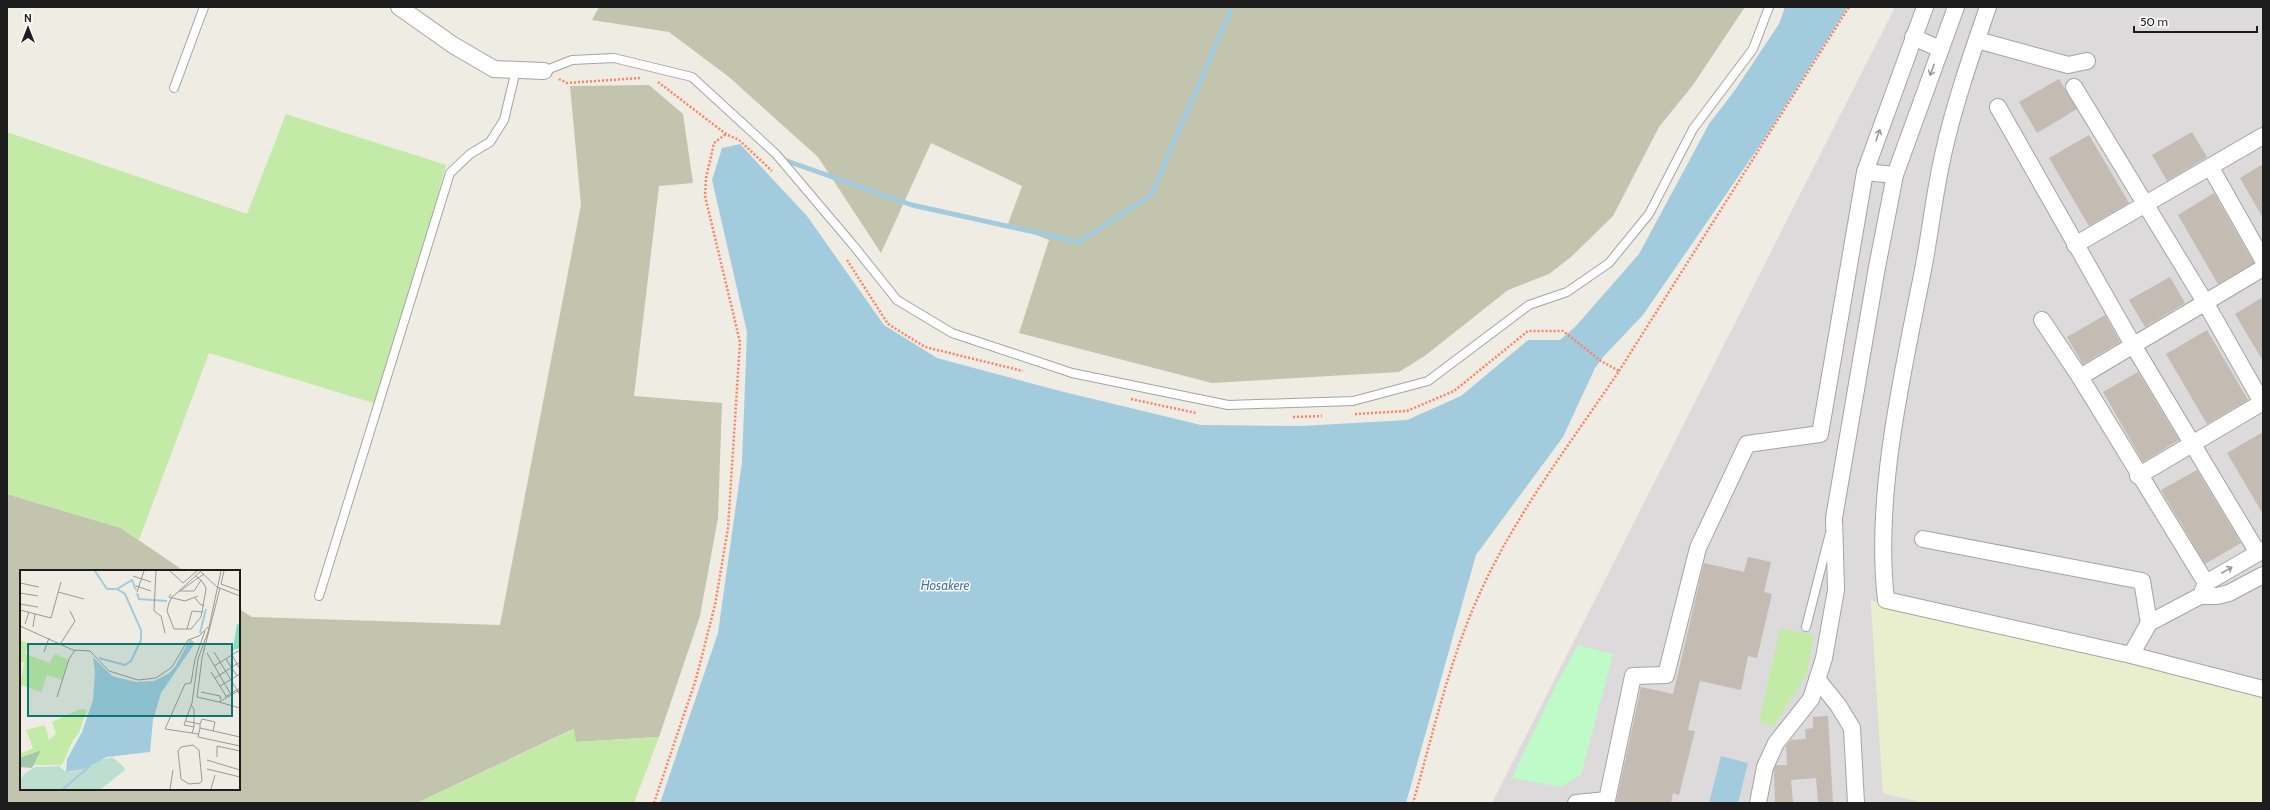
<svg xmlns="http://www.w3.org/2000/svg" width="2270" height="810" font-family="Cabin,sans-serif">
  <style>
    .residential { fill: #dcdada }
    .construction { fill: #c2c4ae }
    .farmland { fill: #e9efcd }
    .grass { fill: #c3eba7 }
    .park { fill: #befbc8 }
    .water { fill: #a2ccde }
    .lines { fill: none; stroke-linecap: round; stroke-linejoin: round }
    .stream { stroke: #a2ccde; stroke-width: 5 }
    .building { fill: #c4bbb2 }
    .service-casing { stroke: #a4a4a4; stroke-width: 10 }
    .minor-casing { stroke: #a4a4a4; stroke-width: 18 }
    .path { stroke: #fe8165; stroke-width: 2.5; stroke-dasharray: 2 2; stroke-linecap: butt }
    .service { stroke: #fff; stroke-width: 8 }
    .minor { stroke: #fff; stroke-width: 16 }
    .oneway { stroke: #999 }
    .labels { text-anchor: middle; stroke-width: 3; stroke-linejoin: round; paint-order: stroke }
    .water-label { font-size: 13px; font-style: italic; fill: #4773b0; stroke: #fff }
    .inset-river { fill: none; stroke: #a2ccde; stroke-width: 2 }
    .inset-road { fill: none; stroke: #9b9994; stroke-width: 1 }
    .view { fill: #0f766e; fill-opacity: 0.15; stroke: #0f766e; stroke-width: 2 }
    .inset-edge { fill: none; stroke: #1d1d1d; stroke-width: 2 }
  </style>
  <rect width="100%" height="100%" fill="#efece3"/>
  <path class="residential" d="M1895 7H2263V693L1871 601 1883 793 1925 803H1492Z"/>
  <g class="construction">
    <path d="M599 7H1745L1693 85 1659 127 1613 216 1571 257 1549 274 1508 290 1426 355 1399 372 1212 383 1019 333 1049 240 1008 224 1022 186 931 143 881 253 818 157 729 77 669 32 592 20Z"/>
    <path d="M649 85 683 114 693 183 659 186 634 396 722 403 718 518 700 616 659 737 576 742 573 729 417 803H7V494L121 528 184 571H21V789H239V609L252 617 500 625 581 205 570 86Z"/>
  </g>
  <path class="farmland" d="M1871 601 2263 693V803H1925L1883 793Z"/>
  <g class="grass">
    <path d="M286 114 446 165 380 405 209 353 139 540 121 528 7 494V132L247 214Z"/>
    <path d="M1782 629 1814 635 1807 674 1773 727 1759 721 1780 630Z"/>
    <path d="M574 729 576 742 659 737 634 803H417Z"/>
  </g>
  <path class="park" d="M1578 645 1613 654 1581 775 1560 787 1512 778 1555 687Z"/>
  <g class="water">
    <path d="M1785 7H1848L1767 135 1643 315 1603 357 1595 368 1563 437 1476 555 1406 803H660L718 633 742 462 747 332 712 180 722 148 740 144 807 216 884 325 937 358 1060 391 1201 425 1301 426 1407 420 1461 396 1528 340H1560L1576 326 1639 254 1709 124 1735 90 1779 24Z"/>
    <path d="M1721 756 1748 763 1738 803H1709Z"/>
  </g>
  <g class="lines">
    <path class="stream" d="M787 161 912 205 1079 242 1151 195 1232 7"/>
  </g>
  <g class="building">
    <path d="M2059 79 2077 109 2037 133 2019 102Z"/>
    <path d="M2192 132 2207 157 2167 181 2152 155Z"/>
    <path d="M2089 135 2129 203 2089 226 2049 158Z"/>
    <path d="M2263 164V218L2240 178Z"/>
    <path d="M2214 193 2254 263 2218 284 2178 215Z"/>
    <path d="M2170 277 2185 303 2145 327 2129 300Z"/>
    <path d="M2263 297V361L2235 314Z"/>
    <path d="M2105 315 2120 342 2083 364 2067 337Z"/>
    <path d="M2207 330 2248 400 2207 424 2166 354Z"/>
    <path d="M2138 372 2179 440 2143 462 2103 392Z"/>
    <path d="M2263 432V514L2227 453Z"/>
    <path d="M2197 470 2241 543 2205 564 2161 490Z"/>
    <path d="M1748 557 1771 562 1764 592 1772 594 1757 658 1748 656 1741 690 1700 681 1688 730 1695 731 1679 795 1673 793 1671 803H1616L1641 687 1673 694 1704 563 1744 572Z"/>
    <path d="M1828 716 1833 803H1818L1816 778 1791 780 1793 803H1775L1774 770 1776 765H1787L1786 746 1791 740 1806 739 1805 729 1813 728V717Z"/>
  </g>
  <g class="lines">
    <g class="service-casing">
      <g id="service">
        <path d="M544 71 572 60 614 58 692 77 776 154 853 245 897 300 952 333 1072 373 1228 405 1353 401 1428 381 1529 305 1567 292 1609 263 1649 214 1693 129 1753 49 1769 7"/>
        <path d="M174 88 204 7"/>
        <path d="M319 596 450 173 470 154 490 142 504 120 516 70"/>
        <path d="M1806 627 1830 533"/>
      </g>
    </g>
    <g class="minor-casing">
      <g id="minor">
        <path d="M399 7 453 45 494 69 544 71"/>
        <path d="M1988 7C1971 56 1954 105 1943 155 1934 195 1930 235 1922 275 1902 376 1874 498 1886 600L2131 655 2149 623 2200 596H2217L2229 593 2263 575"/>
        <path d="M1913 37 1940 49"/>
        <path d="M1977 40 2068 65 2087 61"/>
        <path d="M2074 87 2205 302 2263 404"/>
        <path d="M1998 107 2133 345 2258 553"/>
        <path d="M2211 168 2263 260"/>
        <path d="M1865 172 1895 175"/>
        <path d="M2075 245 2263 136"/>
        <path d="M2042 320 2080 377 2206 583"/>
        <path d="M2080 377 2263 268"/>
        <path d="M2138 476 2263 402"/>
        <path d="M1923 539 2142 581 2149 623"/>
        <path d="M2202 593 2206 583 2263 550"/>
        <path d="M2131 655 2263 689"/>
        <path d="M1817 679 1838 705 1852 728 1856 803"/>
        <path d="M1576 803 1607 800 1633 676 1666 675 1698 548 1747 444 1820 434 1865 172 1925 7"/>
        <path d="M1758 803 1765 767 1776 743 1811 699 1824 658 1836 590 1834 518 1877 267 1895 175 1956 7"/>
      </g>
    </g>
    <g class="path">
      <path d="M559 79 567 83 640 78"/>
      <path d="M658 82 726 134 739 140 772 171"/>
      <path d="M847 260 888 324 925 347 1023 371"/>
      <path d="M1619 371 1849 7"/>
      <path d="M1131 399 1196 413"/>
      <path d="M1355 414 1407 411 1454 391 1528 331H1563L1601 361 1619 371C1570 444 1515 515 1479 595 1449 661 1433 734 1413 803"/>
      <path d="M1293 417 1322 416"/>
      <path d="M654 803 696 679 715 605 728 528 740 342 705 196 706 178 714 143 726 134"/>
    </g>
    <use href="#service" class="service"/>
    <use href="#minor" class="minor"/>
  </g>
  <defs><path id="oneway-shaft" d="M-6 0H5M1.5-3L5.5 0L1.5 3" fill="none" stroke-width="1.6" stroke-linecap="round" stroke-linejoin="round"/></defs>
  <g class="oneway">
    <use href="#oneway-shaft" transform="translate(1932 70) rotate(110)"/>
    <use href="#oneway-shaft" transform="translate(1878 135) rotate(-71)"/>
    <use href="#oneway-shaft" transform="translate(2227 570) rotate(-30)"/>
  </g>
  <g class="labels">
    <g class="water-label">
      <text x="945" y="590">Hosakere</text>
    </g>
  </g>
  <g transform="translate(20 570)">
    <rect width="220" height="220" fill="#efece3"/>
    <path d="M0 70 9 74 5 84 30 93 34 84 48 89 42 110 27 105 21 122 0 115 4 93 0 91ZM60 139 67 140 59 163 53 170 42 195H13L20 180 0 188V184L13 178 6 160 25 155 29 170 36 164 32 152Z" fill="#c3eba7"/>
    <path d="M92 187 104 197 105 200 81 219H0V211L4 204 15 197 39 196 46 202H51L64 199 76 191Z" fill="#bfded2"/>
    <path d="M21 180 12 198 0 197V188Z" fill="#a3c9ac"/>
    <path d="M217 54 220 55V78L213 80Z" fill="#7ee1c3"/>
    <path d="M170 69 175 73 141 123 133 150 130 182 87 187 64 199 46 202 47 189 62 162 73 130 75 103 73 87 92 106 116 112 134 111 148 104 155 97Z" fill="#a2ccde"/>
    <path class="inset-river" d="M75 1 87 19H97L112 10 116 20M117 23 119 29 147 31M180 63 186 39M79 88 105 95 111 91 121 70V60L105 24 97 19M43 219 70 196"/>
    <path class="inset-road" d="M136 1 134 41 141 46 145 63M150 1 163 13 177 1M180 1 197 17 220 26M204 1 201 14 220 21M113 6 131 12M176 6 179 9 181 10 185 16 186 19 181 47 171 59H154L147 41 149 33 152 27 158 22 160 21 178 8 184 4M0 13 19 17M116 16 131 21M200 18 182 88 177 127 199 132 220 120M159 21 181 1M161 21H174L181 10M38 22 64 29M117 22 124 1M0 23 18 26M151 24 149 27 165 31 178 26M175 28 180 34 184 36M0 34 18 37M0 40 31 48 41 12M5 54 9 42M0 56 53 80 70 81 89 101 118 110 136 108 152 97 168 70 179 66 188 57M13 57 15 44M167 59 172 41 183 42M41 73 55 51 50 41M24 82 29 68M194 82 220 125M187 83 210 123M212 85 220 99M206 89 217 106M194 96 220 80M191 102 206 126M195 108 220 92M200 116 220 104M181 122 200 126 201 130M37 127 49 89 55 80M205 127 220 118M199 132 220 138M171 135 174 139V157L164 155 172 133 178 89 188 62 201 1M165 151 180 154V158L220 167M180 154 182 149 195 152 193 161M174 157 172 163 178 164M180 158 178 167 220 176M172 163 145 159 165 114 171 113 175 89 185 61M173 175 179 180 182 211 180 213 169 214 161 209 158 181 161 177ZM197 187V176L220 181M187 190 220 200M187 199 220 207M150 219 153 200M191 219 195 205"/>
    <path class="view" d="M8 74H212V146H8Z"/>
    <rect width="220" height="220" class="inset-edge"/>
  </g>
  <rect width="2270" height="810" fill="none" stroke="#1d1d1d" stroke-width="16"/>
  <g transform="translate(28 28)" stroke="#ffffff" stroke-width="3" paint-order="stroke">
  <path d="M0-3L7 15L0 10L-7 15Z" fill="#1d1d1d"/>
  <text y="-6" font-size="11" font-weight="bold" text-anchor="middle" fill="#1d1d1d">N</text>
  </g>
  <path d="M2134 26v6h123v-6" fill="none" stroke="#1d1d1d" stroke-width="2"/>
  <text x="2140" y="26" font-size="12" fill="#1d1d1d" stroke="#ffffff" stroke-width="3" paint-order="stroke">50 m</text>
</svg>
